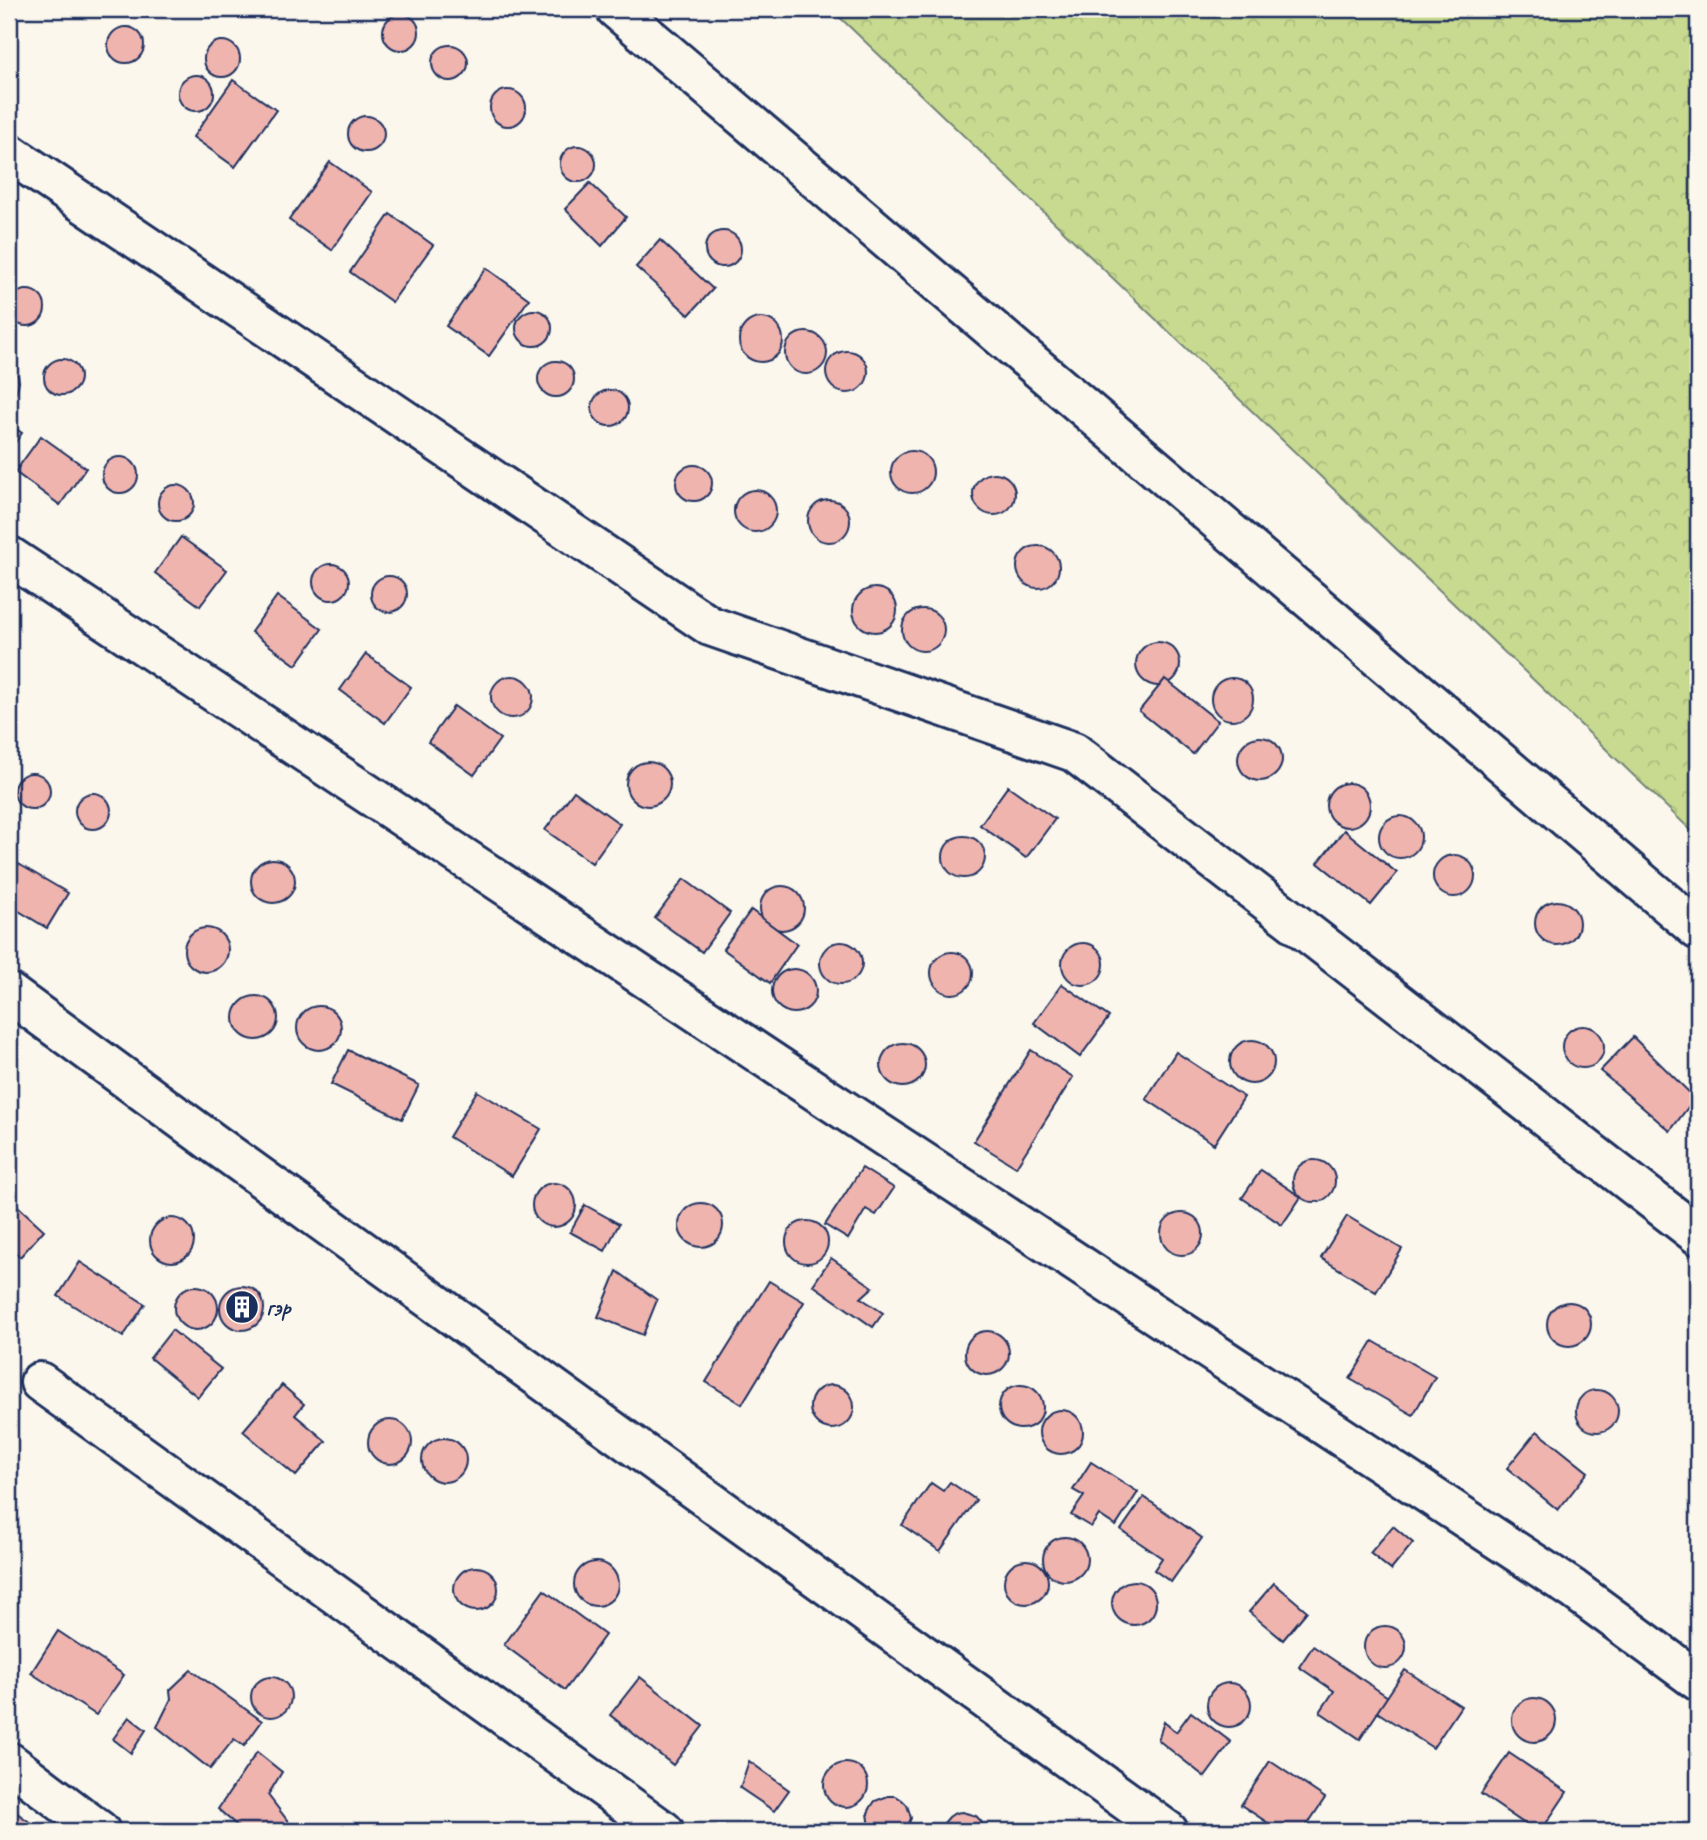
<svg xmlns="http://www.w3.org/2000/svg" width="1707" height="1840" font-family="Caveat,sans-serif">
  <style>
    .park { fill: url(#park-crowns); stroke: #728476; stroke-width: 2 }
    .building { fill: #f0b4af; stroke: #1b2f5e; stroke-width: 2 }
    .lines { fill: none; stroke-linecap: round; stroke-linejoin: round }
    .minor-casing { stroke: #1b2f5e; stroke-width: 44 }
    .minor { stroke: #fbf7ec; stroke-width: 38 }
    .labels { text-anchor: middle; stroke-width: 5; stroke-linejoin: round; paint-order: stroke }
    .poi-label { font-size: 24px; font-weight: bold; fill: #1b2f5e; stroke: #fbf7ec; text-anchor: start }
  </style>
  <defs>
    <pattern id="park-crowns" width="20" height="18" patternUnits="userSpaceOnUse" patternTransform="scale(1.75)"><rect width="20" height="18" fill="#c8da8f"/><path d="M2 6a3 3 0 1 1 6 0M12 15a3 3 0 1 1 6 0" fill="none" stroke="#abbb7e"/></pattern>
  </defs>
  <rect width="100%" height="100%" fill="#fbf7ec"/>
  <filter id="ink" filterUnits="userSpaceOnUse"><feTurbulence type="fractalNoise" baseFrequency=".0143" numOctaves="2"/><feDisplacementMap in="SourceGraphic" scale="14" xChannelSelector="R" yChannelSelector="G"/><feConvolveMatrix kernelMatrix="1 2 1 2 8 2 1 2 1" color-interpolation-filters="sRGB"/></filter>
  <g filter="url(#ink)">
    <path class="park" d="M831 9H1698V837Z"/>
    <g class="building">
      <circle cx="401" cy="32" r="18"/>
      <circle cx="126" cy="45" r="18"/>
      <circle cx="222" cy="59" r="18"/>
      <circle cx="450" cy="63" r="18"/>
      <circle cx="196" cy="93" r="18"/>
      <path d="M233 80 276 110 235 167 193 137Z"/>
      <circle cx="508" cy="108" r="18"/>
      <circle cx="366" cy="134" r="18"/>
      <circle cx="578" cy="164" r="18"/>
      <path d="M330 162 372 192 332 250 289 220Z"/>
      <path d="M590 183 626 217 602 246 565 209Z"/>
      <path d="M390 214 433 245 392 302 350 272Z"/>
      <circle cx="723" cy="249" r="18"/>
      <path d="M660 240 713 289 689 315 636 267Z"/>
      <path d="M486 268 529 299 489 356 446 326Z"/>
      <circle cx="27" cy="308" r="18"/>
      <circle cx="534" cy="328" r="18"/>
      <circle cx="761" cy="340" r="22"/>
      <circle cx="806" cy="353" r="21"/>
      <circle cx="847" cy="372" r="21"/>
      <circle cx="62" cy="377" r="18"/>
      <circle cx="556" cy="379" r="18"/>
      <path d="M9 366 18 376 19 382 16 393 9 399Z"/>
      <circle cx="610" cy="408" r="18"/>
      <path d="M9 424 22 433 9 451Z"/>
      <path d="M41 436 86 468 60 505 15 472Z"/>
      <circle cx="912" cy="472" r="21"/>
      <circle cx="120" cy="475" r="18"/>
      <circle cx="694" cy="483" r="18"/>
      <circle cx="994" cy="494" r="21"/>
      <circle cx="176" cy="503" r="18"/>
      <circle cx="755" cy="511" r="21"/>
      <circle cx="829" cy="521" r="21"/>
      <path d="M181 537 227 570 200 606 155 573Z"/>
      <circle cx="1038" cy="567" r="21"/>
      <circle cx="331" cy="582" r="18"/>
      <circle cx="389" cy="594" r="18"/>
      <circle cx="875" cy="610" r="22"/>
      <path d="M277 596 322 629 296 665 251 632Z"/>
      <circle cx="923" cy="630" r="21"/>
      <circle cx="1158" cy="664" r="22"/>
      <path d="M366 654 411 687 385 723 340 690Z"/>
      <circle cx="512" cy="697" r="21"/>
      <circle cx="1232" cy="699" r="21"/>
      <path d="M1165 679 1218 721 1193 754 1139 711Z"/>
      <path d="M454 706 500 739 474 775 428 742Z"/>
      <circle cx="1260" cy="759" r="22"/>
      <circle cx="648" cy="784" r="22"/>
      <circle cx="32" cy="791" r="18"/>
      <circle cx="1348" cy="805" r="22"/>
      <path d="M1008 786 1055 819 1026 858 980 825Z"/>
      <path d="M574 791 620 824 592 863 545 830Z"/>
      <circle cx="93" cy="811" r="18"/>
      <circle cx="1400" cy="837" r="21"/>
      <path d="M1344 830 1397 873 1371 905 1318 863Z"/>
      <circle cx="964" cy="857" r="21"/>
      <circle cx="1454" cy="876" r="21"/>
      <circle cx="273" cy="881" r="22"/>
      <path d="M17 863 68 893 47 928 9 905V877Z"/>
      <path d="M684 879 730 913 702 952 655 918Z"/>
      <circle cx="782" cy="908" r="22"/>
      <circle cx="1557" cy="923" r="22"/>
      <path d="M751 910 797 944 770 983 723 949Z"/>
      <circle cx="206" cy="950" r="22"/>
      <circle cx="841" cy="963" r="21"/>
      <circle cx="1083" cy="964" r="21"/>
      <circle cx="952" cy="973" r="21"/>
      <circle cx="794" cy="991" r="22"/>
      <path d="M1062 984 1109 1017 1080 1057 1034 1023Z"/>
      <circle cx="256" cy="1018" r="22"/>
      <circle cx="319" cy="1028" r="22"/>
      <circle cx="1583" cy="1047" r="21"/>
      <path d="M1633 1037 1695 1098 1670 1131 1600 1071Z"/>
      <circle cx="1252" cy="1062" r="22"/>
      <circle cx="903" cy="1065" r="22"/>
      <path d="M348 1050 419 1085 402 1119 331 1084Z"/>
      <path d="M1031 1050 1073 1077 1016 1167 974 1141Z"/>
      <path d="M1176 1052 1244 1097 1214 1144 1146 1099Z"/>
      <path d="M477 1091 541 1129 512 1176 449 1137Z"/>
      <circle cx="1314" cy="1181" r="21"/>
      <path d="M862 1168 894 1188 876 1215 866 1209 848 1239 825 1225Z"/>
      <path d="M1261 1170 1301 1197 1282 1225 1242 1198Z"/>
      <circle cx="554" cy="1205" r="22"/>
      <path d="M9 1198 44 1230 20 1257 9 1247Z"/>
      <circle cx="701" cy="1225" r="22"/>
      <path d="M585 1205 619 1224 605 1251 570 1232Z"/>
      <circle cx="1182" cy="1234" r="21"/>
      <path d="M1347 1216 1402 1249 1376 1292 1321 1258Z"/>
      <circle cx="172" cy="1240" r="22"/>
      <circle cx="807" cy="1242" r="21"/>
      <path d="M831 1258 873 1287 861 1298 883 1313 873 1327 813 1285Z"/>
      <path d="M80 1262 145 1304 123 1337 58 1296Z"/>
      <path d="M617 1271 657 1300 643 1335 598 1317Z"/>
      <path d="M769 1281 804 1302 742 1404 706 1382Z"/>
      <circle cx="242" cy="1308" r="22"/>
      <circle cx="196" cy="1308" r="22"/>
      <circle cx="1569" cy="1324" r="22"/>
      <path d="M172 1330 221 1369 198 1397 150 1358Z"/>
      <circle cx="987" cy="1353" r="22"/>
      <path d="M1373 1341 1435 1377 1413 1415 1350 1379Z"/>
      <path d="M282 1385 304 1404 295 1415 326 1441 296 1476 243 1431Z"/>
      <circle cx="832" cy="1407" r="22"/>
      <circle cx="1021" cy="1407" r="22"/>
      <circle cx="1597" cy="1411" r="21"/>
      <circle cx="1061" cy="1432" r="22"/>
      <circle cx="390" cy="1442" r="22"/>
      <path d="M1537 1431 1588 1472 1558 1510 1507 1468Z"/>
      <circle cx="444" cy="1460" r="22"/>
      <path d="M1091 1462 1138 1492 1116 1526 1099 1515 1091 1527 1071 1515 1084 1496 1073 1490Z"/>
      <path d="M950 1482 976 1500 940 1551 902 1525 931 1483 943 1491Z"/>
      <path d="M1144 1497 1202 1538 1171 1582 1154 1570 1162 1558 1121 1530Z"/>
      <path d="M1393 1526 1413 1543 1391 1570 1370 1553Z"/>
      <circle cx="1065" cy="1559" r="22"/>
      <circle cx="1026" cy="1582" r="22"/>
      <circle cx="596" cy="1584" r="22"/>
      <circle cx="476" cy="1589" r="22"/>
      <circle cx="1134" cy="1603" r="22"/>
      <path d="M1274 1583 1307 1611 1283 1640 1249 1612Z"/>
      <path d="M544 1590 605 1635 565 1690 504 1645Z"/>
      <circle cx="1385" cy="1647" r="21"/>
      <path d="M58 1631 124 1675 96 1715 31 1673Z"/>
      <path d="M1313 1646 1388 1697 1360 1739 1320 1712 1334 1691 1299 1667Z"/>
      <path d="M191 1670 262 1721 244 1746 234 1739 210 1769 157 1727 171 1699 170 1690Z"/>
      <path d="M1405 1670 1461 1706 1433 1748 1377 1712Z"/>
      <path d="M640 1677 703 1726 673 1765 610 1715Z"/>
      <circle cx="271" cy="1697" r="20"/>
      <circle cx="1229" cy="1705" r="22"/>
      <circle cx="1534" cy="1720" r="22"/>
      <path d="M1191 1712 1231 1742 1205 1777 1158 1740 1164 1722 1176 1732Z"/>
      <path d="M129 1717 146 1730 131 1753 113 1739Z"/>
      <path d="M257 1752 282 1772 268 1795 290 1824 287 1831H243L218 1809Z"/>
      <path d="M1509 1753 1567 1792 1541 1831H1535L1481 1794Z"/>
      <path d="M749 1761 789 1790 774 1811 740 1788Z"/>
      <path d="M1270 1761 1325 1798 1303 1831H1280L1241 1805Z"/>
      <circle cx="846" cy="1785" r="22"/>
      <path d="M888 1796H896L902 1800 907 1805 911 1818 906 1831H873L870 1828 868 1813 871 1807 875 1801Z"/>
      <path d="M9 1807 31 1823 23 1831H9Z"/>
      <path d="M962 1812 976 1816 981 1821 984 1831H942L944 1823 949 1817 955 1813Z"/>
    </g>
    <g class="lines">
      <g class="minor-casing">
        <g id="minor">
          <path d="M616 9 1698 930"/>
          <path d="M9 153 710 626 1074 752 1698 1235"/>
          <path d="M9 556 826 1098 1573 1589 1698 1681"/>
          <path d="M9 993 216 1145 1168 1831"/>
          <path d="M40 1382 664 1831"/>
          <path d="M9 1762 100 1831"/>
        </g>
      </g>
      <use href="#minor" class="minor"/>
    </g>
  </g>
  <defs>
    <g id="building-disc" transform="scale(1.75)"><circle r="9.5" fill="#1b2f5e" stroke="#fbf7ec"/><path d="M-4-6H4V6H1V3H-1V6H-4ZM-2.5-4.3h1.7v1.8h-1.7ZM.8-4.3h1.7v1.8H.8ZM-2.5-1h1.7V.8h-1.7ZM.8-1h1.7V.8H.8Z" fill="#fff"/></g>
  </defs>
  <g fill-rule="evenodd">
    <use href="#building-disc" x="242" y="1307"/>
  </g>
  <g class="labels">
    <g class="poi-label">
      <text x="266" y="1315">гэр</text>
    </g>
  </g>
  <rect width="1707" height="1840" fill="none" stroke="#fbf7ec" stroke-width="35"/>
  <rect x="18" y="18" width="1672" height="1805" fill="none" stroke="#1b2f5e" stroke-width="2.5" filter="url(#ink)"/>
</svg>
